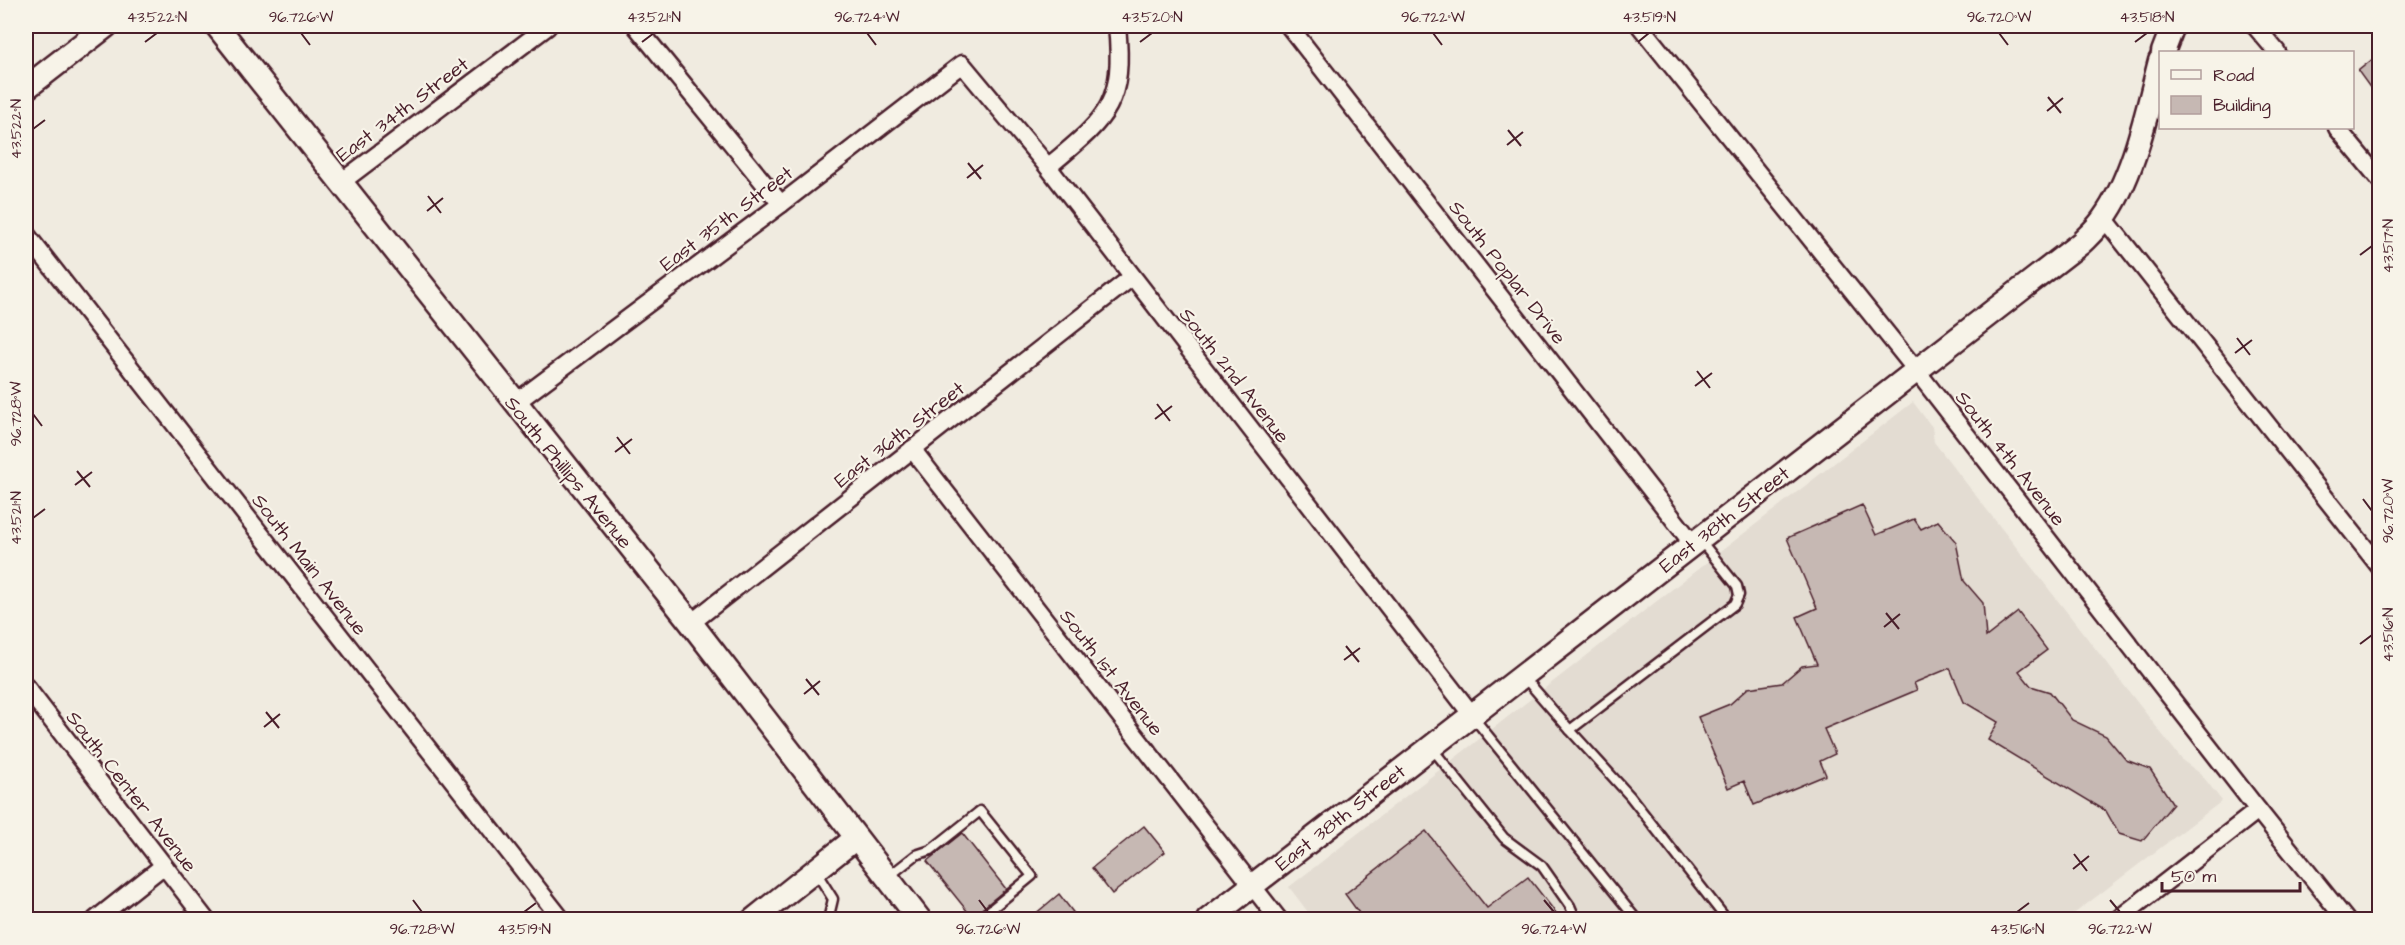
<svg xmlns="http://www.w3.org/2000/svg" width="2405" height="945" font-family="'Architects Daughter',sans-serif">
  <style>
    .built { fill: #e3dcd2 }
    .building { fill: #c6b8b3; stroke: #4a1f2b; stroke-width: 1.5 }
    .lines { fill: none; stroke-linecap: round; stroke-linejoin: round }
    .lane-casing { stroke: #4a1f2b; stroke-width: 13 }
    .street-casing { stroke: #4a1f2b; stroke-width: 21 }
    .secondary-casing { stroke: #4a1f2b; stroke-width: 27 }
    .lane { stroke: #f7f3e8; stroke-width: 8 }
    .street { stroke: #f7f3e8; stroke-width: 16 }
    .secondary { stroke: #f7f3e8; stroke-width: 22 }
    .ticks { fill: none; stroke: #4a1f2b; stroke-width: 2 }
    .labels { text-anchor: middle; stroke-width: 4.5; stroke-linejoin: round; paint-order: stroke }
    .street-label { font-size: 20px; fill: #4a1f2b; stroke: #f7f3e8 }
    .neatline { fill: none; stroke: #4a1f2b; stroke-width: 2 }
    .ticks-label { font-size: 15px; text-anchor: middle; fill: #4a1f2b }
  </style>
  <rect width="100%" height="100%" fill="#f0ebe0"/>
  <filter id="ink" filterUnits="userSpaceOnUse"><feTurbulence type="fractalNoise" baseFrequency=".0167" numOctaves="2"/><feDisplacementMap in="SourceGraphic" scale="12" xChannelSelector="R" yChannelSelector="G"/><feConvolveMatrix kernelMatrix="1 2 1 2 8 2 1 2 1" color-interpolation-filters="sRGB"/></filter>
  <g filter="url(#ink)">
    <path class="built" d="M1913 402 1932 427 1934 442 2183 761 2201 774 2222 801 2067 919 1314 920 1289 887Z"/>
    <g class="building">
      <path d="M2379 54V100L2358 71Z"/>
      <path d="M1862 505 1876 535 1914 519 1921 529 1938 521 1956 542 1964 581 1983 603 1986 637 2018 612 2047 650 2019 671 2031 686 2050 692 2072 720 2106 736 2126 760 2150 769 2173 804 2142 841 2119 834 2106 811 1988 740 1998 722 1964 702 1950 668 1914 683 1917 690 1824 729 1835 754 1820 761 1826 775 1754 805 1744 781 1728 788 1698 717 1730 704 1748 688 1782 683 1802 666 1817 664 1797 617 1817 608 1787 538Z"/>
      <path d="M1144 826 1165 852 1112 894 1092 868Z"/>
      <path d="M1426 831 1487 908 1528 877 1556 913 1548 920H1364L1345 894Z"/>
      <path d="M962 833 1006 889 972 917 927 861Z"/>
      <path d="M1059 894 1079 920H1028Z"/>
    </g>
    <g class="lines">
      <g class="lane-casing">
        <g id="lane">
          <path d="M1523 676 1570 730 1735 604 1739 595 1737 586 1701 541"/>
          <path d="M1473 717 1637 920"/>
          <path d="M1570 730 1630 796 1727 920"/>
          <path d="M1431 747 1504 838 1542 866 1570 906 1576 920"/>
          <path d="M816 872 833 899 828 920"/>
          <path d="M888 877 916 855 931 850 980 811 1032 876 978 920"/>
        </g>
      </g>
      <g class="street-casing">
        <g id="street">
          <path d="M636 26 781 204"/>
          <path d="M1289 26 1693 544"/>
          <path d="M1640 26 1916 370 2258 810 2346 920"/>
          <path d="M2255 26 2277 52"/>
          <path d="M2337 128 2380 180"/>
          <path d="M1048 167C1106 118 1125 106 1117 26"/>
          <path d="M340 183 548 26"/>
          <path d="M2104 218 2380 567"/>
          <path d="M26 234 562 920"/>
          <path d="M515 403 781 204 962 64 1048 167 1472 715"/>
          <path d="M912 449 1279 920"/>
          <path d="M691 623 1132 277"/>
          <path d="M26 687 206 920"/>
          <path d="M95 920 163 866"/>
          <path d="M2117 920 2258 810"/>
        </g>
      </g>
      <g class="secondary-casing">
        <g id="secondary">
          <path d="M217 26 691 623 920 920"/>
          <path d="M2163 52 2173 26"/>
          <path d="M26 88 106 26"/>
          <path d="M753 920 856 838"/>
          <path d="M1208 920 2081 243C2089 235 2097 228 2103 219 2134 177 2147 111 2160 61"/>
        </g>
      </g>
      <use href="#lane" class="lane"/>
      <use href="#street" class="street"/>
      <use href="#secondary" class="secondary"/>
    </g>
  </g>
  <path class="ticks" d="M301 33 310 45M867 33 876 45M1433 33 1442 45M1999 33 2008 45M145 42 157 33M642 42 654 33M1140 42 1152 33M1638 42 1649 33M2135 42 2147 33M2048 97 2061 113M2047 111 2063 98M33 129 45 120M1508 130 1521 146M1507 145 1523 132M968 163 981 179M967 178 983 165M428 196 441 213M427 211 443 198M2360 255 2372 246M2237 338 2250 355M2235 353 2252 340M1697 371 1710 388M1695 386 1712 373M1157 404 1170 421M33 414 42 426M1155 419 1172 406M617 437 630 454M615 452 632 439M77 471 90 487M75 485 92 472M2363 499 2372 511M33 518 45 509M1886 613 1899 629M1884 627 1900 614M2360 644 2372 635M1346 646 1359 662M1344 660 1360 648M806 679 819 695M804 694 820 681M266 712 279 728M264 727 280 714M2074 854 2087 871M2073 869 2089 856M413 900 422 912M979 900 988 912M1544 900 1554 912M2110 900 2120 912M524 912 536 903M2017 912 2029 903"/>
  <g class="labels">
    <g class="street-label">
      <text transform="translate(402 109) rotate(-37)" y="7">East 34th Street</text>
      <text transform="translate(726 218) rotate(-37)" y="7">East 35th Street</text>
      <text transform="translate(1508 272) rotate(52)" y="7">South Poplar Drive</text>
      <text transform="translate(1235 375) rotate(52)" y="7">South 2nd Avenue</text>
      <text transform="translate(899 434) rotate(-38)" y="7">East 36th Street</text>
      <text transform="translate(2011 458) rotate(52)" y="7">South 4th Avenue</text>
      <text transform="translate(569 472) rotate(51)" y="7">South Phillips Avenue</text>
      <text transform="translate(1724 519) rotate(-38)" y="7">East 38th Street</text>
      <text transform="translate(310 564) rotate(52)" y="7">South Main Avenue</text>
      <text transform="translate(1112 672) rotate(52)" y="7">South 1st Avenue</text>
      <text transform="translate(132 791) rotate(52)" y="7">South Center Avenue</text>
      <text transform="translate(1340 817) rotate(-38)" y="7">East 38th Street</text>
    </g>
  </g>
  <rect width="2405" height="945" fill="none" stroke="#f7f3e8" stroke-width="66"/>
  <rect x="2159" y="51" width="195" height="78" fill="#f7f3e8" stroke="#b29e9c" stroke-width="1.5"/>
  <rect x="2171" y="70" width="30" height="9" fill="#f7f3e8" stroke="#b29e9c" stroke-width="1.5"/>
  <text x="2213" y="81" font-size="18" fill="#4a1f2b">Road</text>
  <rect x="2171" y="96" width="30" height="18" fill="#c6b8b3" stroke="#b29e9c" stroke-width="1.5"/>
  <text x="2213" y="111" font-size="18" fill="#4a1f2b">Building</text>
  <path d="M2162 882v9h138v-9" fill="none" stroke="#4a1f2b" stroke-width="3"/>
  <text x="2171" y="882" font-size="18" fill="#4a1f2b" stroke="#f7f3e8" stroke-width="4.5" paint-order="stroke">50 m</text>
  <rect x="33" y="33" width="2339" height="879" class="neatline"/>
  <g class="ticks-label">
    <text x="157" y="22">43.522°N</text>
    <text x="301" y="22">96.726°W</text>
    <text x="654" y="22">43.521°N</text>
    <text x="867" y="22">96.724°W</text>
    <text x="1152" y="22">43.520°N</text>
    <text x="1433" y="22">96.722°W</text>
    <text x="1649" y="22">43.519°N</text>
    <text x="1999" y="22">96.720°W</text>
    <text x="2147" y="22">43.518°N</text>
    <text transform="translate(16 129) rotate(-90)" y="5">43.522°N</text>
    <text transform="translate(2388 246) rotate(-90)" y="5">43.517°N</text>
    <text transform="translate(16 414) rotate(-90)" y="5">96.728°W</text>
    <text transform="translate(2388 511) rotate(-90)" y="5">96.720°W</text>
    <text transform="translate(16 518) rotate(-90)" y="5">43.521°N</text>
    <text transform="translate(2388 635) rotate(-90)" y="5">43.516°N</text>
    <text x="422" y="934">96.728°W</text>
    <text x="524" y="934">43.519°N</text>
    <text x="988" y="934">96.726°W</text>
    <text x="1554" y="934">96.724°W</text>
    <text x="2017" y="934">43.516°N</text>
    <text x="2120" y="934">96.722°W</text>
  </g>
</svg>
